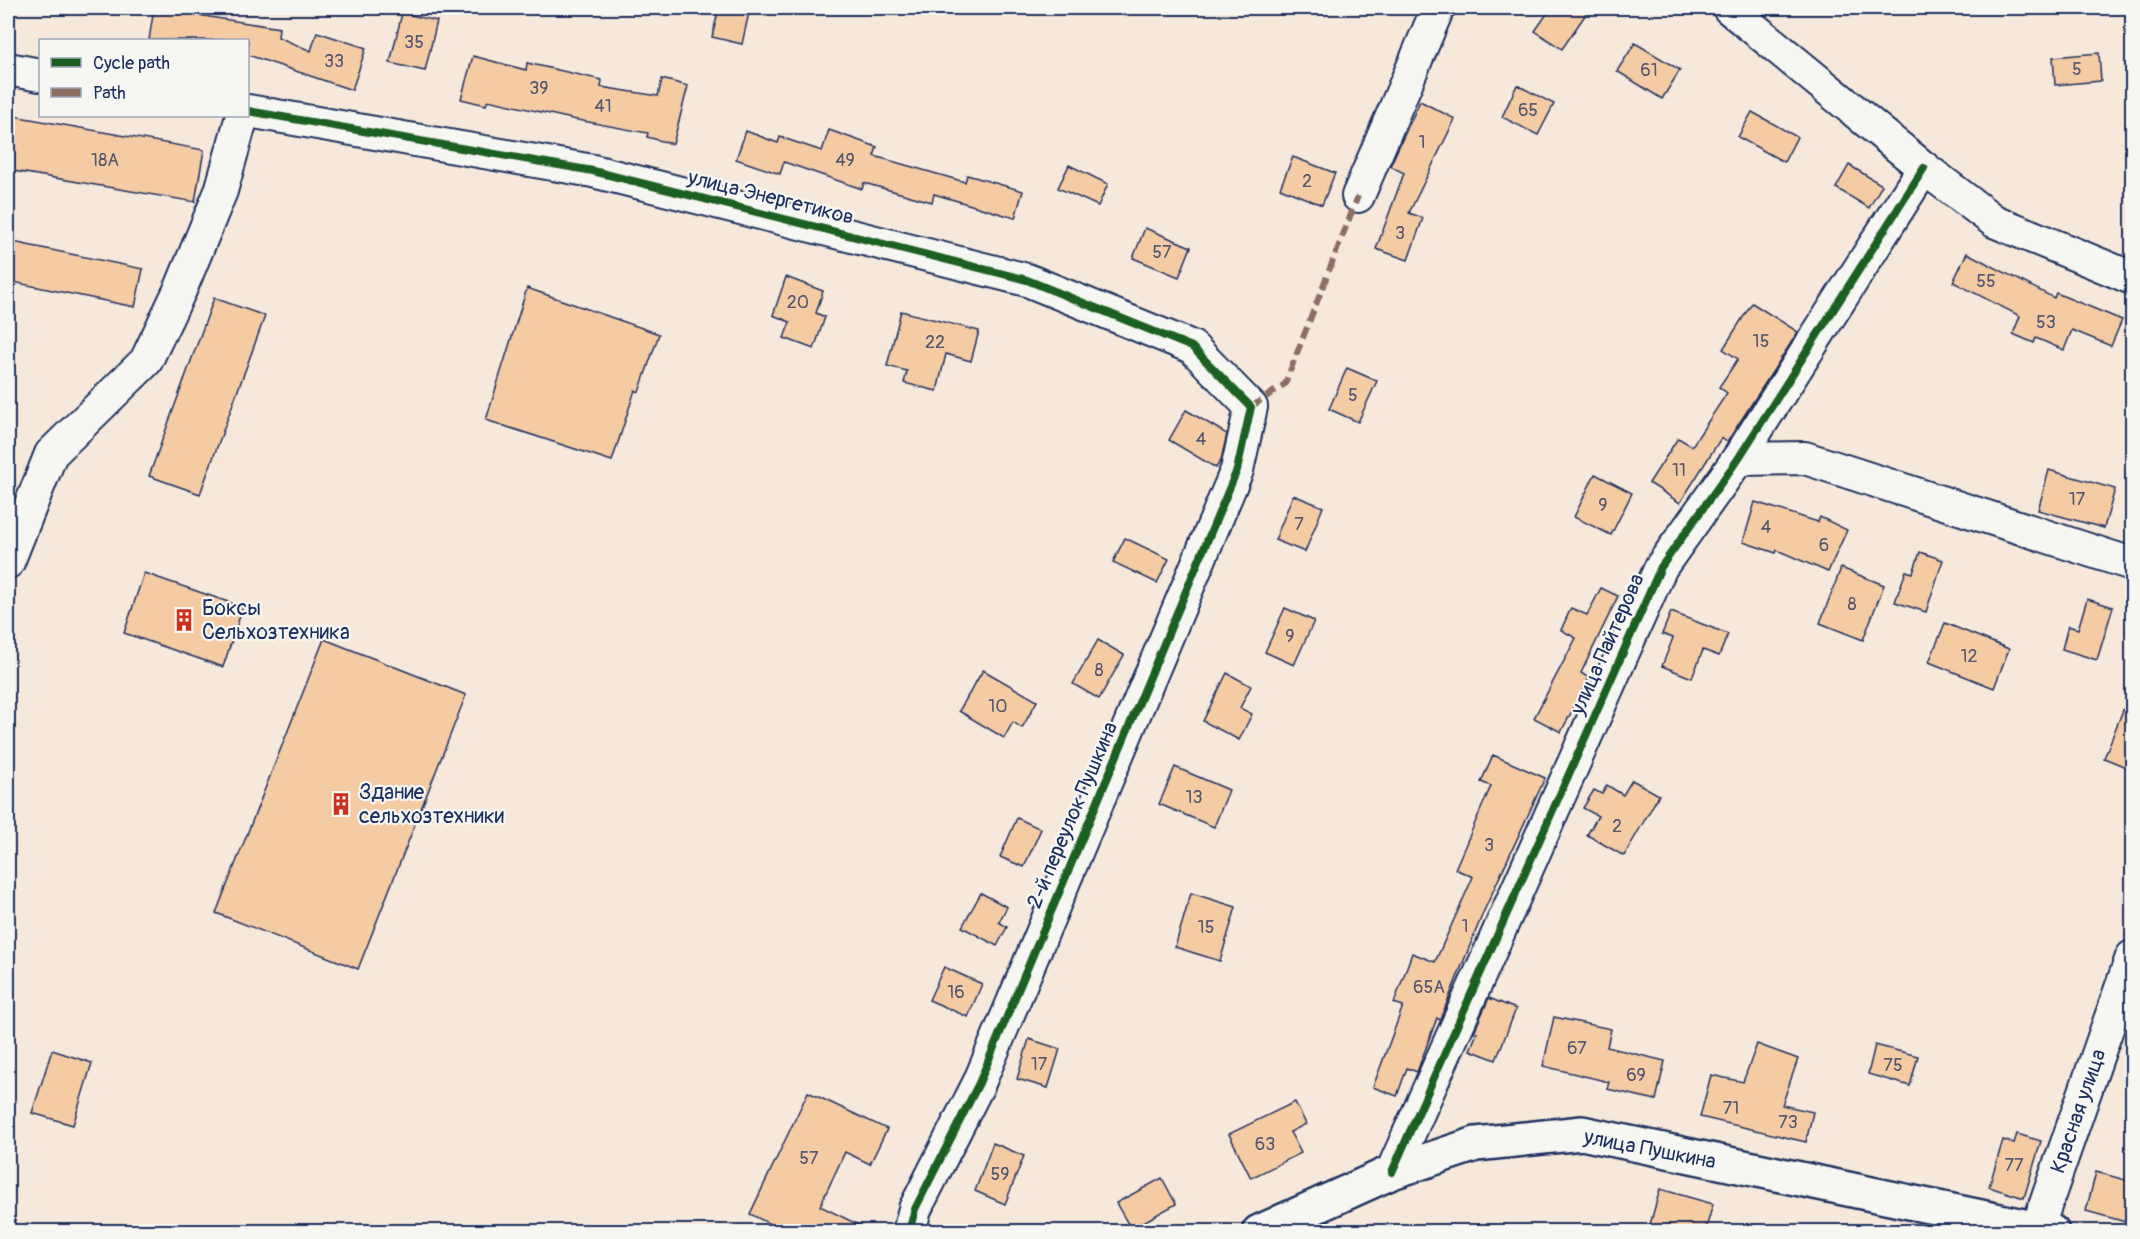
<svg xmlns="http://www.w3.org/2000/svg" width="2140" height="1239" font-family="Pangolin,sans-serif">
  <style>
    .building { fill: #f5cba4; stroke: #1b2f5e; stroke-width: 1.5 }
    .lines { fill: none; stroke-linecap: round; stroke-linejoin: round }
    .minor-casing { stroke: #1b2f5e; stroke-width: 36 }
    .major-casing { stroke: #1b2f5e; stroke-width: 38 }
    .minor { stroke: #f6f6f2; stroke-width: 32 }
    .major { stroke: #f6f6f2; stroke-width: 33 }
    .quiet { stroke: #8d6e63; stroke-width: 6; stroke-dasharray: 12 6; stroke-linecap: butt }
    .cycleway-casing { stroke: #f6f6f2; stroke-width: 11 }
    .cycleway { stroke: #1b5e20; stroke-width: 8 }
    .labels { text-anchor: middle; stroke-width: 4.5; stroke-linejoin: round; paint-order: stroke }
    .number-label { font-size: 18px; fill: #525670 }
    .street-label { font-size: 21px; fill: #1b2f5e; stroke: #f6f6f2 }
    .poi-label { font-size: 21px; fill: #1b2f5e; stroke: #f6f6f2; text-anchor: start }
  </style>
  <rect width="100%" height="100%" fill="#f6e9db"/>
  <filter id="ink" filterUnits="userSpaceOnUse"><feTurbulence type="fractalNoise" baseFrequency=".0167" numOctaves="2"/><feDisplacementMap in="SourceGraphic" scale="12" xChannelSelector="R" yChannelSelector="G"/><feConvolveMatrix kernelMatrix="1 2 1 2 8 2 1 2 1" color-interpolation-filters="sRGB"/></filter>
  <g filter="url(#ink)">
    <g class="building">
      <path d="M154 8 279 28 278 37 311 51 317 32 366 48 352 90 248 55V40H149Z"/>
      <path d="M719 8H750L742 44 712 37Z"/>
      <path d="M1551 8H1590L1562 49 1535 31Z"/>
      <path d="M402 13 437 21 425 71 390 63Z"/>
      <path d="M1635 43 1680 70 1662 99 1617 71Z"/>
      <path d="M2099 53 2101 81 2055 85 2053 57Z"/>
      <path d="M473 56 526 70 527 63 602 80 601 87 658 96 662 79 688 86 673 144 647 137 648 133 572 119 488 100 486 105 461 99Z"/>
      <path d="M1517 85 1554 104 1538 135 1502 117Z"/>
      <path d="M1420 101 1455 119 1409 213 1423 218 1408 260 1376 249 1404 173 1390 166Z"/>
      <path d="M1752 112 1797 137 1784 162 1738 137Z"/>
      <path d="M8 115 204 150 195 202 8 170Z"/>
      <path d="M829 130 877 147 874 156 965 182 967 175 1023 191 1015 218 934 194 932 202 864 183 862 189 784 162 780 174 736 159 746 131 778 143 780 137 822 151Z"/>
      <path d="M1293 157 1335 173 1322 205 1280 188Z"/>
      <path d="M1069 165 1108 184 1098 206 1058 188Z"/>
      <path d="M1849 165 1882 185 1869 208 1836 188Z"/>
      <path d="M1145 228 1191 247 1179 277 1133 258Z"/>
      <path d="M8 241 143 269 135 307 8 281Z"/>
      <path d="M1967 253 2054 298 2056 293 2122 320 2111 346 2072 330 2064 350 2036 338 2034 343 2013 334 2020 316 1953 282Z"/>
      <path d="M786 277 823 291 816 313 825 317 814 349 784 338 790 322 773 315Z"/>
      <path d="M527 288 659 334 639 392 635 390 612 461 486 420Z"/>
      <path d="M214 298 265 316 200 494 149 476Z"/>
      <path d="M1752 303 1798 332 1727 442 1721 438 1680 503 1649 483 1678 438 1692 446 1727 393 1719 387 1738 359 1723 349Z"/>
      <path d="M901 311 979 331 971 361 946 354 937 391 904 383 907 371 887 366Z"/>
      <path d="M1347 368 1377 381 1358 422 1329 409Z"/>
      <path d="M1186 410 1227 434 1221 460 1216 468 1169 440Z"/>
      <path d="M2049 470 2115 489 2104 528 2038 510Z"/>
      <path d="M1595 474 1632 493 1611 535 1574 517Z"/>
      <path d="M1293 495 1323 507 1305 552 1275 540Z"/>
      <path d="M1755 502 1818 522 1820 517 1847 530 1828 572 1777 550 1776 553 1743 542Z"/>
      <path d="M1125 538 1169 559 1157 583 1113 562Z"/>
      <path d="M1920 552 1943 560 1926 612 1895 602 1906 571 1913 573Z"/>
      <path d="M1841 568 1884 585 1863 640 1820 623Z"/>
      <path d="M144 573 243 607 223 667 124 633Z"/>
      <path d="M1601 588 1618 596 1581 673 1589 678 1561 732 1534 718 1576 638 1561 630 1571 608 1587 615Z"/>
      <path d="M2087 599 2113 607 2097 660 2062 649 2068 626 2078 629Z"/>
      <path d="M1285 608 1314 621 1294 665 1265 652Z"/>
      <path d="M1671 612 1728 634 1719 656 1703 650 1692 678 1662 666 1673 638 1662 634Z"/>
      <path d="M1945 623 2009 649 1994 688 1929 662Z"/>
      <path d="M324 639 466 695 358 969 216 913Z"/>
      <path d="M1098 640 1124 655 1099 699 1073 684Z"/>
      <path d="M983 670 1037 701 1022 728 1013 722 1004 738 959 711Z"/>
      <path d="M1227 673 1251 686 1240 708 1252 714 1239 740 1203 721Z"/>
      <path d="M2131 690H2133V770L2104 758Z"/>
      <path d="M1493 755 1545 778 1483 913 1440 1020 1437 1018 1417 1072 1407 1068 1397 1096 1373 1087 1403 1006 1394 1003 1412 953 1435 962 1473 877 1455 869 1491 786 1481 782Z"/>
      <path d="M1175 767 1229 790 1214 827 1159 804Z"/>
      <path d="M1632 780 1659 795 1624 856 1587 835 1598 816 1583 808 1594 790 1602 794 1607 785 1623 795Z"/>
      <path d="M1017 818 1041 829 1024 867 1000 857Z"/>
      <path d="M981 893 1007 907 999 922 1007 927 997 946 962 927Z"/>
      <path d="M1191 893 1236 907 1220 961 1175 947Z"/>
      <path d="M944 967 982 984 968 1017 929 1000Z"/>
      <path d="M1489 998 1516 1009 1496 1060 1470 1050 1477 1033 1474 1032Z"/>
      <path d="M1554 1017 1611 1029 1607 1047 1665 1061 1656 1100 1607 1089 1609 1082 1543 1066Z"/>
      <path d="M1029 1039 1060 1049 1048 1088 1017 1079Z"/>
      <path d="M1757 1044 1798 1059 1782 1105 1813 1112 1806 1142 1700 1117 1711 1075 1743 1082Z"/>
      <path d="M1875 1045 1918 1056 1910 1086 1868 1074Z"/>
      <path d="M52 1050 92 1063 73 1125 32 1113Z"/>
      <path d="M808 1092 887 1129 870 1164 845 1152 820 1206 873 1232H786L750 1214Z"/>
      <path d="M1295 1102 1306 1124 1290 1132 1301 1153 1251 1178 1229 1134Z"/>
      <path d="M2017 1134 2041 1141 2024 1198 1989 1187 2003 1140 2014 1143Z"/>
      <path d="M993 1143 1024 1156 1005 1204 975 1191Z"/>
      <path d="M2096 1172 2133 1182V1224L2086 1211Z"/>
      <path d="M1162 1178 1176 1204 1131 1229 1116 1203Z"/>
      <path d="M1660 1189 1713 1204 1705 1232H1648Z"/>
    </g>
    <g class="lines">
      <g class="minor-casing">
        <g id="minor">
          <path d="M1729 8 1924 168 1994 221 2132 278"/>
          <path d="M8 69 40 75"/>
          <path d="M248 111 593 171 1027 280 1192 347 1251 407 1237 470 979 1083 915 1209 909 1232"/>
          <path d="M1358 196 1438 8"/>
          <path d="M1738 459 1805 458 2132 564"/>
          <path d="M8 562 51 454 146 361 181 288 221 191 242 116"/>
          <path d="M1392 1172 1661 567 1738 459 1924 168"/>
          <path d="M2036 1232 2132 957"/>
        </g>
      </g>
      <g class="major-casing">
        <path id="major" d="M1259 1232 1392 1172 1476 1144 1582 1133 2052 1232"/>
      </g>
      <use href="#minor" class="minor"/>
      <use href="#major" class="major"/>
      <path class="quiet" d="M1251 407 1285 384 1358 196"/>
      <g class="cycleway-casing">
        <g id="cycleway">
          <path d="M248 111 593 171 1027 280 1192 347 1251 407 1237 470 979 1083 915 1209 909 1232"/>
          <path d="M1392 1172 1661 567 1738 459 1924 168"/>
        </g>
      </g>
      <use href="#cycleway" class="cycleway"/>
    </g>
  </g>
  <defs>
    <g id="building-bare" transform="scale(1.8)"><path d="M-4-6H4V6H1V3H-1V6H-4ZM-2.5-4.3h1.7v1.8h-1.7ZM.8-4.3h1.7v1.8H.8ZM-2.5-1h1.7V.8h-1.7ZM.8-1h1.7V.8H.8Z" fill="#c8321e" stroke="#f6f6f2" stroke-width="2.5" paint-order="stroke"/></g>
  </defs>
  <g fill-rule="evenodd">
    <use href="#building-bare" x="184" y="620"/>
    <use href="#building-bare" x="341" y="804"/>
  </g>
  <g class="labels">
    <g class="number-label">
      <text x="414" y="48">35</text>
      <text x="334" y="67">33</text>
      <text x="2077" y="75">5</text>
      <text x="1649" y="76">61</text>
      <text x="539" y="94">39</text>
      <text x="603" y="112">41</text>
      <text x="1528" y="116">65</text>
      <text x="1422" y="148">1</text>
      <text x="105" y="166">18А</text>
      <text x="845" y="166">49</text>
      <text x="1307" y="187">2</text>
      <text x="1400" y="239">3</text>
      <text x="1162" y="258">57</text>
      <text x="1986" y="287">55</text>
      <text x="798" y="308">20</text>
      <text x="2046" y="328">53</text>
      <text x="1761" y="347">15</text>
      <text x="935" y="348">22</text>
      <text x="1353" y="401">5</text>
      <text x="1201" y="445">4</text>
      <text x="1679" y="476">11</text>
      <text x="2077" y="505">17</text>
      <text x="1603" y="511">9</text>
      <text x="1299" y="530">7</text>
      <text x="1766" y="533">4</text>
      <text x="1824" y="551">6</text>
      <text x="1852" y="610">8</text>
      <text x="1290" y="642">9</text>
      <text x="1969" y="662">12</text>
      <text x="1099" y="676">8</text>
      <text x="998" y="712">10</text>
      <text x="1194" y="803">13</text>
      <text x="1617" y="832">2</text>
      <text x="1489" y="851">3</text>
      <text x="1465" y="932">1</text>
      <text x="1206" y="933">15</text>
      <text x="1429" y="993">65А</text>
      <text x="956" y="998">16</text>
      <text x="1577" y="1054">67</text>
      <text x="1039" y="1070">17</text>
      <text x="1893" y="1071">75</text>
      <text x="1636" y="1081">69</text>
      <text x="1731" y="1114">71</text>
      <text x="1788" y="1128">73</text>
      <text x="1265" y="1150">63</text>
      <text x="809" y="1164">57</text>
      <text x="2014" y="1171">77</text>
      <text x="1000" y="1180">59</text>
    </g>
    <g class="street-label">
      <text transform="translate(771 197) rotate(14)" y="7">улица Энергетиков</text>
      <text transform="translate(1607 644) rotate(-66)" y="7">улица Пайтерова</text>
      <text transform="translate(1072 815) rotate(-67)" y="7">2-й переулок Пушкина</text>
      <text transform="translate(2078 1111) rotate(-71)" y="7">Красная улица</text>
      <text transform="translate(1650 1149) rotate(11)" y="7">улица Пушкина</text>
    </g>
    <g class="poi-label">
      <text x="202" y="615">Боксы<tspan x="202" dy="24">Сельхозтехника</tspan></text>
      <text x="359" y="799">Здание<tspan x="359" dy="24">сельхозтехники</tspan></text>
    </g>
  </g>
  <rect width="2140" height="1239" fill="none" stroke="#f6f6f2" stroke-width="30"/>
  <rect x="15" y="15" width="2110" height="1209" fill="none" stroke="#1b2f5e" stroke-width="2" filter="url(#ink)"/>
  <rect x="39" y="39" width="210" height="78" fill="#f6f6f2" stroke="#9ea6b7" stroke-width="1.5"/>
  <rect x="51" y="58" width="30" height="9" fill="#1b5e20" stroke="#9ea6b7" stroke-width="1.5"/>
  <text x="93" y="69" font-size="18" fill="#1b2f5e">Cycle path</text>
  <rect x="51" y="88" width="30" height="9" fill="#8d6e63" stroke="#9ea6b7" stroke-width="1.5"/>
  <text x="93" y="99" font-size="18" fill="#1b2f5e">Path</text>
</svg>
